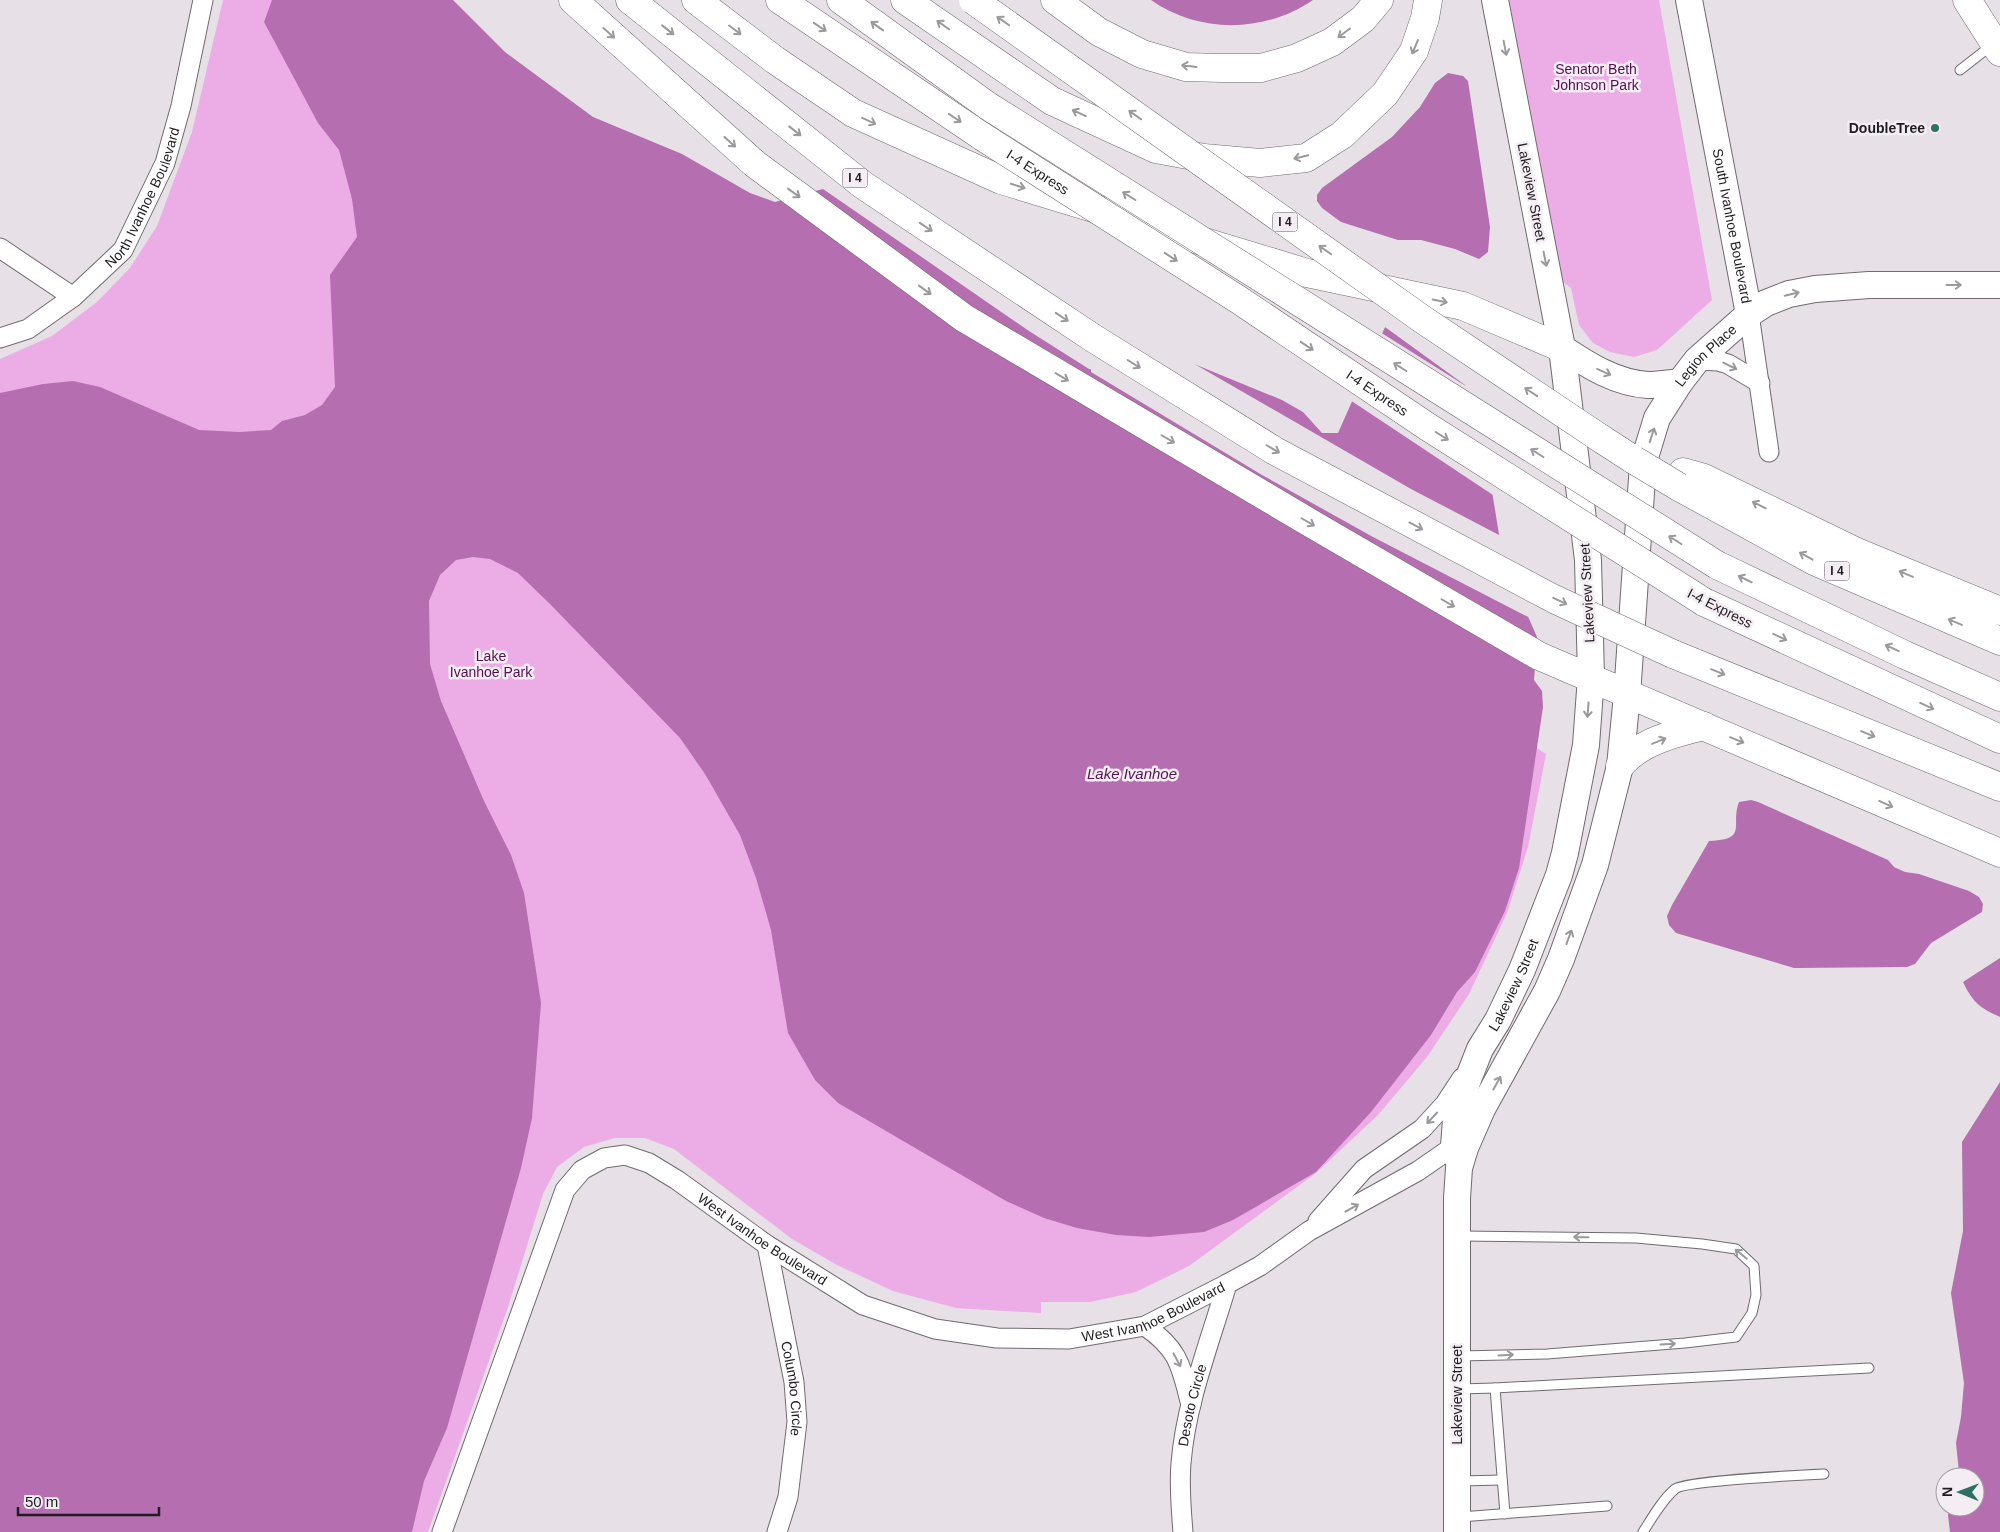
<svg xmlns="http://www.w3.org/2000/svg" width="2000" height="1532" font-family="Arial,sans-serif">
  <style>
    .green { fill: #ecace6 }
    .water { fill: #b56eaf }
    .pier { fill: #e7e0e6 }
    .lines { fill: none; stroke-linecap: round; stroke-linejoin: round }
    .lane-casing { stroke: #716a70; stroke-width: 11 }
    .street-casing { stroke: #716a70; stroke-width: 21 }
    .secondary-casing { stroke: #716a70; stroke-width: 28 }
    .primary-casing { stroke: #716a70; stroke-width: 29 }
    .highway-casing { stroke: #716a70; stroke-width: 29 }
    .lane { stroke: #fff; stroke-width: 9 }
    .street { stroke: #fff; stroke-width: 19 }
    .secondary { stroke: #fff; stroke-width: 26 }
    .primary { stroke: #fff; stroke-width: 28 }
    .highway { stroke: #fff; stroke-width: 28 }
    .highway-bridge-casing { stroke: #716a70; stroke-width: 29; stroke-linecap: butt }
    .highway-bridge { stroke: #fff; stroke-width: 28 }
    .oneway { stroke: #9b999b }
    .poi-dot { fill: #2c7165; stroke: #f5edf4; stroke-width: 2 }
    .labels { text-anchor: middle; stroke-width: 5; stroke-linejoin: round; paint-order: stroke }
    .shield { fill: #f5edf4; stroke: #605b60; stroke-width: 1 }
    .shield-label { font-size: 12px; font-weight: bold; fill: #201d20 }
    .park-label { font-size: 14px; fill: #52104f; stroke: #f5edf4 }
    .poi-label { font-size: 14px; font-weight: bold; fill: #201d20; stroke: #f5edf4; text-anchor: end }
    .street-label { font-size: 14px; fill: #201d20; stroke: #f5edf4 }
    .water-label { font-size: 15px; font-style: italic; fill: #561452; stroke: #f5edf4 }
  </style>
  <rect width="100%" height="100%" fill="#e7e0e6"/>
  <g class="green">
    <path d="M223 0H360L1546 754 1528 847 1507 913 1469 994 1427 1057 1378 1115 1316 1173 1189 1266 1136 1292 1090 1302H1041V1313L956 1308 893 1291 837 1265 792 1239 674 1149 645 1138H615L584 1147 557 1167 543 1194 508 1307 428 1532H0V359L52 336 97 302 130 268 157 226 192 132Z"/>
    <path d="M1503 0H1659L1712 300 1657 350 1634 357 1610 352 1593 343 1579 325 1571 288 1559 279Z"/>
  </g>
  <g class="water">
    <path d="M272 0H453L505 52 593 117 682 154 750 193 775 202 823 189 1029 331 1089 369 1121 374H1166L1194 364 1282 400 1303 412 1322 433H1338L1385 327 1465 385 1483 436 1503 559 1537 637 1534 680 1542 691 1543 707 1519 868 1505 911 1475 972 1457 992 1431 1035 1371 1112 1316 1172 1233 1220 1204 1232 1149 1237 1116 1235 1077 1228 1044 1218 1006 1201 838 1103 815 1080 788 1033 771 930 756 878 740 835 705 774 680 738 551 605 518 573 490 559 473 557 456 560 440 575 429 601 430 664 441 701 484 801 511 855 524 893 541 1003 532 1118 521 1168 447 1428 424 1481 412 1532H0V393L43 384 73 381 100 387 199 430 240 432 271 430 282 421 305 415 322 405 335 387 330 275 357 237 352 199 339 150 318 123 264 22Z"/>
    <path d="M1151 0H1313C1265 33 1199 34 1151 0Z"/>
    <path d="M1448 73 1463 76 1468 81 1490 227 1488 252 1479 259 1455 249 1421 240H1398L1341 222 1322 208 1317 201V195L1322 188 1392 137 1420 107 1435 83Z"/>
    <path d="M1751 800 1758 802 1888 860 1894 867 1905 872 1919 874 1969 891 1979 897 1983 904 1982 912 1931 943 1915 964 1907 967 1794 968 1676 933 1669 925 1667 916 1672 905 1709 841C1749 840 1730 825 1739 802Z"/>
    <path d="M2000 958V1017C1980 1008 1973 1003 1963 982Z"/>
    <path d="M2000 1082V1532H1950L1948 1515 1950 1507H1975V1477H1958L1959 1472 1956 1443 1961 1417 1964 1383 1951 1293 1963 1231 1962 1142Z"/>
  </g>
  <g class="pier">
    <path d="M1384 324 1467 383 1468 386 1383 325Z"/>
    <path d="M1380 332 1469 388 1485 436 1496 497 1350 400Z"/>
    <path d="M1191 362 1411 489 1501 536 1505 558 1532 619 1373 537 1262 475 1091 372V367L1121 372H1165Z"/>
  </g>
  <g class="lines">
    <g class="lane-casing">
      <g id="lane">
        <path d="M1960 70 1992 45"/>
        <path d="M1460 1356 1547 1354 1685 1343 1736 1337 1752 1313 1756 1295 1754 1266 1736 1249 1702 1244 1636 1238 1460 1236"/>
        <path d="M1459 1389 1495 1388"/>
        <path d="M1460 1481 1502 1480"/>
        <path d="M1505 1514 1495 1388 1869 1368"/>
        <path d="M1460 1517 1607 1506"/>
        <path d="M1643 1532C1652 1518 1662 1500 1675 1489 1685 1481 1803 1475 1824 1474"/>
      </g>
    </g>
    <g class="street-casing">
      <g id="street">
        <path d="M0 248 73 297"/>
        <path d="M1749 314 1769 452"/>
        <path id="s1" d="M0 338 28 329 73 297 123 250 165 163 181 106 203 0"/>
        <path d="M1697 360 1718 361 1728 364 1760 383"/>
        <path d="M1318 1221 1364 1169 1422 1129 1445 1104 1462 1078"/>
        <path id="s2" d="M767 1245 794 1382 797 1422 788 1497 777 1532"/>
        <path d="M1145 1326C1180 1350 1181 1367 1191 1405"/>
        <path id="s3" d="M442 1532 565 1190 582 1170 604 1158 625 1155 649 1163 677 1180 767 1245 863 1305 935 1329 997 1338 1069 1339 1145 1326 1227 1284 1260 1266 1309 1231 1418 1171 1454 1146 1463 1137"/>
        <path id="s4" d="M1183 1532C1181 1509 1179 1486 1181 1463 1186 1402 1210 1342 1227 1284"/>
      </g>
    </g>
    <g class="secondary-casing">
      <g id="secondary">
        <path id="s5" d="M1689 0 1749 314"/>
        <path d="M1562 348C1588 365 1615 383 1648 385 1658 385 1670 383 1680 382"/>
        <path id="s6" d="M1457 1157 1454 1146 1456 1120 1467 1082 1480 1049 1498 1020 1522 970 1559 875 1565 853 1586 745 1591 677 1588 560 1562 348 1495 0"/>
        <path id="s7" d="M1457 1532V1198L1459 1168 1465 1148 1482 1109 1547 991 1561 959 1595 865 1620 766 1627 695 1643 464 1657 418 1680 382 1697 360 1749 314 1766 303 1789 294 1815 289 1869 285H2000"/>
      </g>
    </g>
    <g class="primary-casing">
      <path id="primary" d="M1967 0 2000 52"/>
    </g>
    <g class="highway-casing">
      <g id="highway">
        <path d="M573 0 755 164 964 318 1312 524 1539 656 2000 853"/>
        <path d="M630 0 863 185 1093 338"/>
        <path d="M696 0 775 60 853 113 1001 180 1307 273 1463 306 1562 348"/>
        <path d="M780 0 983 137"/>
        <path d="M841 0 988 106"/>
        <path d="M905 0 1052 101 1156 149 1204 158 1260 163 1306 158 1342 135 1385 94 1414 51 1425 18 1428 0"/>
        <path d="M1055 0 1099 32 1142 54 1186 67 1222 68H1261L1297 58 1332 42 1363 19 1379 0"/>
        <path d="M1600 438 1634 460"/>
        <path d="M1683 472 1704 478 1859 553 2000 611"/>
        <path d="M1679 487 1816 562 2000 641"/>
        <path d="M1717 565 1905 655 2000 697"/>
        <path d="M1704 602 2000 739"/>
        <path d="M1673 654 2000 787"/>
        <path d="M1620 766C1639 742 1675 733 1704 726"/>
      </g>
    </g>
    <use href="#lane" class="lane"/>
    <use href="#street" class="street"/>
    <use href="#secondary" class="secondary"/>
    <use href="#primary" class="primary"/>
    <use href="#highway" class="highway"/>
    <g class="highway-bridge-casing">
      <g id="highway-bridge">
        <path d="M973 0 1422 319 1600 438"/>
        <path d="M988 106 1717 565"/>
        <path id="s8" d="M983 137 1239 300 1428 427 1704 602"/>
        <path d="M1093 338 1275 451 1554 599 1673 654"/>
        <path d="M1634 460 1679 487"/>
      </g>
    </g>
    <use href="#highway-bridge" class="highway-bridge"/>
  </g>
  <defs><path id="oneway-shaft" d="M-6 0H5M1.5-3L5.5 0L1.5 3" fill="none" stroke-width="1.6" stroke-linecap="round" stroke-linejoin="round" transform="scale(1.25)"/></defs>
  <g class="oneway">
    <use href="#oneway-shaft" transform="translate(1003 21) rotate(-145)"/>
    <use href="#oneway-shaft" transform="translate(943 25) rotate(-145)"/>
    <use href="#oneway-shaft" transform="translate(877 26) rotate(-144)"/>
    <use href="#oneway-shaft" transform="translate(820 27) rotate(34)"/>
    <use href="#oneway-shaft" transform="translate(668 30) rotate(38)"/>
    <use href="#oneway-shaft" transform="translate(735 30) rotate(37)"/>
    <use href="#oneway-shaft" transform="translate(609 33) rotate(42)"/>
    <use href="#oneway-shaft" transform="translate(1344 33) rotate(143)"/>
    <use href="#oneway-shaft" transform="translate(1415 47) rotate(113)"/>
    <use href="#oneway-shaft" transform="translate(1505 48) rotate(79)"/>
    <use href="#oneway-shaft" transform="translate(1189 66) rotate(-173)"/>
    <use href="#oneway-shaft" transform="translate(1079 113) rotate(-155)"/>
    <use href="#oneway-shaft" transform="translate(1135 115) rotate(-145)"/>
    <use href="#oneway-shaft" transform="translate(955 118) rotate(34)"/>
    <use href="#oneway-shaft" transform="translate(869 121) rotate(25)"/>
    <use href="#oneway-shaft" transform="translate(795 131) rotate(38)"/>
    <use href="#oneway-shaft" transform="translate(730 142) rotate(42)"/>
    <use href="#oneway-shaft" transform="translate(1301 157) rotate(167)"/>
    <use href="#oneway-shaft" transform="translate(1018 186) rotate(17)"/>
    <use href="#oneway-shaft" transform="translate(794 193) rotate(36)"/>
    <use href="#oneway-shaft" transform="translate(1129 196) rotate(-148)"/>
    <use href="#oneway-shaft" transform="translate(926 227) rotate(34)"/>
    <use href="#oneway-shaft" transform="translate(1325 250) rotate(-145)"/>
    <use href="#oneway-shaft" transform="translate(1171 257) rotate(33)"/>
    <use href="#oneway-shaft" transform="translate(1545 259) rotate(79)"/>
    <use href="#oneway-shaft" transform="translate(1954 285)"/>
    <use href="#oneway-shaft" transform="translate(925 290) rotate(36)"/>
    <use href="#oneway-shaft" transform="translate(1792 294) rotate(-14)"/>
    <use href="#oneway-shaft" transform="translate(1440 301) rotate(12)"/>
    <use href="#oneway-shaft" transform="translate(1062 317) rotate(34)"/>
    <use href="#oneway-shaft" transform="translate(1307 346) rotate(34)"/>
    <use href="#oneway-shaft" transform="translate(1134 364) rotate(32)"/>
    <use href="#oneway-shaft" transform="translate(1730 366) rotate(26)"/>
    <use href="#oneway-shaft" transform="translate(1400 367) rotate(-148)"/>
    <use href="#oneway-shaft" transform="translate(1604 372) rotate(24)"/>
    <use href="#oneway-shaft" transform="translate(1062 377) rotate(31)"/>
    <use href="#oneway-shaft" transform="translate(1531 392) rotate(-146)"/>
    <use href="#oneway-shaft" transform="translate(1652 435) rotate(-72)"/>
    <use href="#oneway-shaft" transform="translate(1442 436) rotate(32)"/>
    <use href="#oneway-shaft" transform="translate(1168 439) rotate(30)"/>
    <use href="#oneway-shaft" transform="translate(1273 449) rotate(30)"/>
    <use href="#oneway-shaft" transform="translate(1537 453) rotate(-148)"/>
    <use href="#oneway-shaft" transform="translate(1759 505) rotate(-153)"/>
    <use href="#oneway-shaft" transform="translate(1308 522) rotate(30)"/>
    <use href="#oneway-shaft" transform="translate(1416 526) rotate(28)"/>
    <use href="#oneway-shaft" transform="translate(1675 540) rotate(-148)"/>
    <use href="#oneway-shaft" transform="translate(1806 556) rotate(-151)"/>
    <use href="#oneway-shaft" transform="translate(1906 574) rotate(-157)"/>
    <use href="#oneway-shaft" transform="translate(1745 579) rotate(-154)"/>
    <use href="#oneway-shaft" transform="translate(1560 601) rotate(25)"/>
    <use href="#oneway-shaft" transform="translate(1448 603) rotate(30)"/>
    <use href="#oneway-shaft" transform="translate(1955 622) rotate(-157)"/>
    <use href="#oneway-shaft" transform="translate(1780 637) rotate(25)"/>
    <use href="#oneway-shaft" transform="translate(1892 648) rotate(-155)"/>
    <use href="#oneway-shaft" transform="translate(1718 672) rotate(22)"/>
    <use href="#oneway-shaft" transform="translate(1927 706) rotate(25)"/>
    <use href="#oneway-shaft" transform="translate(1588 710) rotate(94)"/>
    <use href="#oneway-shaft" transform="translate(1868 734) rotate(22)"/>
    <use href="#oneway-shaft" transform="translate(1737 740) rotate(22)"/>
    <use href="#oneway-shaft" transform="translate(1659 741) rotate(-22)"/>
    <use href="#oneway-shaft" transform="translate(1886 804) rotate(24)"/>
    <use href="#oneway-shaft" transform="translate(1569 937) rotate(-70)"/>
    <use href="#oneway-shaft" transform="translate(1497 1083) rotate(-61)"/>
    <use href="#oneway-shaft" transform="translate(1432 1118) rotate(133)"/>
    <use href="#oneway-shaft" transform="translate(1352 1208) rotate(-29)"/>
    <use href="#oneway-shaft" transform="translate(1581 1237) rotate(-179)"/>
    <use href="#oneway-shaft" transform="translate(1741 1254) rotate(-141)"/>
    <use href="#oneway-shaft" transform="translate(1668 1344) rotate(-3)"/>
    <use href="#oneway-shaft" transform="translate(1506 1355) rotate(-3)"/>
    <use href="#oneway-shaft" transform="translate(1177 1360) rotate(62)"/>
  </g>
  <circle class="poi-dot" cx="1935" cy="128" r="5"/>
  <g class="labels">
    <g class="shield">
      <rect x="842.5" y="168.5" width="25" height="19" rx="4"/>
      <rect x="1272.5" y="212.5" width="25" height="19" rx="4"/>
      <rect x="1824.5" y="561.5" width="25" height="19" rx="4"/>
    </g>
    <g class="shield-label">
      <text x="855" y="182">I 4</text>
      <text x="1285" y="226">I 4</text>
      <text x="1837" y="575">I 4</text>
    </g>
    <g class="park-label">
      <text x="1596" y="74">Senator Beth<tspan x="1596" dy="16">Johnson Park</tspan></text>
      <text x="491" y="661">Lake<tspan x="491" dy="16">Ivanhoe Park</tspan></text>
    </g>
    <g class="poi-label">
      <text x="1925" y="133">DoubleTree</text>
    </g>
    <g class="street-label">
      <text dy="5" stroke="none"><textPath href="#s8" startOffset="65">I-4 Express</textPath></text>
      <text transform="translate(1532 192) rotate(79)" y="5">Lakeview Street</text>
      <text dy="5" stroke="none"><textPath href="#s1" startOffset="209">North Ivanhoe Boulevard</textPath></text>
      <text dy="5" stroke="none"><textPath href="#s5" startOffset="230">South Ivanhoe Boulevard</textPath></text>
      <text dy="5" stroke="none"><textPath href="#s7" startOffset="1230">Legion Place</textPath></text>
      <text dy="5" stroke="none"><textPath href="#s8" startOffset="470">I-4 Express</textPath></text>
      <text transform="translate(1587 593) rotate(-93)" y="5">Lakeview Street</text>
      <text transform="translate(1720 608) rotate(27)" y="5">I-4 Express</text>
      <text dy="5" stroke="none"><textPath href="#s6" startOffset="185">Lakeview Street</textPath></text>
      <text dy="5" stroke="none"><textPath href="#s3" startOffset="598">West Ivanhoe Boulevard</textPath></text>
      <text dy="5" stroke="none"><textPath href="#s3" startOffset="1018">West Ivanhoe Boulevard</textPath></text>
      <text dy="5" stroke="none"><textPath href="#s2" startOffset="146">Columbo Circle</textPath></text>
      <text transform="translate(1457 1395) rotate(-90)" y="5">Lakeview Street</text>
      <text dy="5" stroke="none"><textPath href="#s4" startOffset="128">Desoto Circle</textPath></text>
    </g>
    <g class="water-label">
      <text x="1132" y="779">Lake Ivanhoe</text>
    </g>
  </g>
  <g transform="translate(1960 1492) rotate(271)"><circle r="24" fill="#f5edf4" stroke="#a09a9f"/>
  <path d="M0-4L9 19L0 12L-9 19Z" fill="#2c7165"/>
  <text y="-8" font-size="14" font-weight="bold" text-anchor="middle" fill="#201d20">N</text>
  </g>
  <path d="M18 1507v8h141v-8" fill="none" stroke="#201d20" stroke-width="2.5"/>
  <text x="25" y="1507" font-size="15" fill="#201d20" stroke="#f5edf4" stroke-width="4" paint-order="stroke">50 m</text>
</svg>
